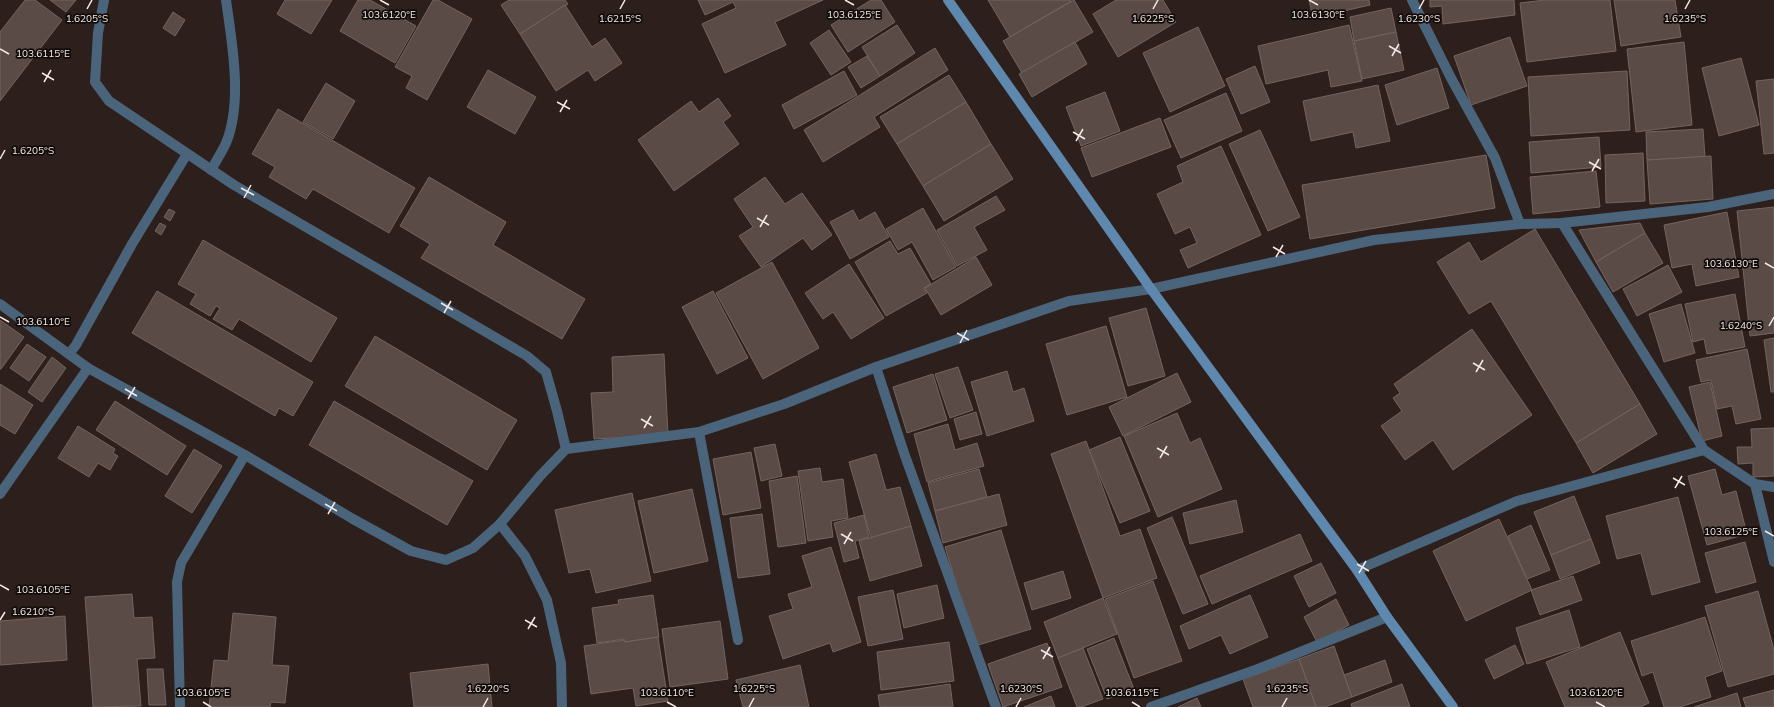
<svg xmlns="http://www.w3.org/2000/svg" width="1774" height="707" font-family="Mulish,sans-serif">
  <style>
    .building { fill: #5b4b46; stroke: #75645e }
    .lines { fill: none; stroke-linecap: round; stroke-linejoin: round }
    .street { stroke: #4a647b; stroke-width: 10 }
    .secondary { stroke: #5e88ae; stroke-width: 10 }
    .ticks { fill: none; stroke: #f4eae7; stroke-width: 1.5 }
    .ticks-label { font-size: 10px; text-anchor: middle; fill: #f4eae7; stroke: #110b09; stroke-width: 3.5; stroke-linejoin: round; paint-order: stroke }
  </style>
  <rect width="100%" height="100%" fill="#2d1f1b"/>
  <g class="building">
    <path d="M25 0H35L62 20 0 101V32Z"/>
    <path d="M50 0H76L66 12Z"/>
    <path d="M285 0H332L311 34 277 14Z"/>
    <path d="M358 0H370L416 26 395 63 340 31Z"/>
    <path d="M433 0H438L472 19 427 100 406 88 412 76 395 67Z"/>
    <path d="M509 0H565L568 4 520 34 501 5Z"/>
    <path d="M698 0H823L775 22 786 45 725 73 702 24 736 8 733 2 705 15Z"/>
    <path d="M871 0H881L895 22 848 52 831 25Z"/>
    <path d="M988 0H1071V1L1010 37Z"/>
    <path d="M1074 0 1093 32 1022 73 1003 41Z"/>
    <path d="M1116 0H1163L1176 22 1118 57 1093 14Z"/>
    <path d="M1309 0H1369L1370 5 1313 18Z"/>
    <path d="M1430 0H1514L1515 15 1443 24 1442 6 1430 7Z"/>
    <path d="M1545 0H1610L1616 51 1527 62 1520 3Z"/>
    <path d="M1614 0H1675L1681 37 1621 46Z"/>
    <path d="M565 5 592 47 605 38 622 63 595 81 588 70 556 91 520 34Z"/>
    <path d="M1391 8 1396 32 1354 41 1350 17Z"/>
    <path d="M173 12 185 20 175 36 163 28Z"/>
    <path d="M897 25 915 53 880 76 862 47Z"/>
    <path d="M1349 25 1362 81 1331 87 1328 70 1266 84 1258 46Z"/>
    <path d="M1198 27 1225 86 1170 112 1143 53Z"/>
    <path d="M829 30 851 62 831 75 810 43Z"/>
    <path d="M1396 32 1404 70 1362 79 1354 41Z"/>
    <path d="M1510 37 1527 86 1471 105 1454 56Z"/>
    <path d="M1075 42 1087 64 1032 97 1019 74Z"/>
    <path d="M1684 42 1692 125 1636 132 1627 49Z"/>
    <path d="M935 48 948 70 874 117 880 127 823 162 804 130Z"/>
    <path d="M867 56 880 76 861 88 848 67Z"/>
    <path d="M1741 58 1759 125 1719 136 1702 68Z"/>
    <path d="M1255 66 1270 102 1241 114 1226 79Z"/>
    <path d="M1437 68 1449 108 1397 125 1385 85Z"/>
    <path d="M488 70 536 97 515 134 467 107Z"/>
    <path d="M844 71 857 95 794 129 782 105Z"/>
    <path d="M1627 71 1630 130 1531 136 1528 77Z"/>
    <path d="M949 75 966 102 897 144 880 117Z"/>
    <path d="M1774 79V153L1764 154 1756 81Z"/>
    <path d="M326 83 355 101 333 139 303 122Z"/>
    <path d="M1378 85 1390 141 1356 148 1353 132 1311 141 1303 101Z"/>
    <path d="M1105 92 1120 131 1081 146 1066 107Z"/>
    <path d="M1226 93 1242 131 1181 158 1164 120Z"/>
    <path d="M718 98 731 116 723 122 739 144 674 191 638 140 691 101 699 112Z"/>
    <path d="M966 102 991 144 923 186 897 144Z"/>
    <path d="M278 109 415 188 389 233 313 189 306 199 269 177 275 167 252 154Z"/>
    <path d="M1160 118 1171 147 1092 177 1081 148Z"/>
    <path d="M1703 129 1705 157 1647 160 1646 132Z"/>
    <path d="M1260 130 1300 217 1268 231 1229 144Z"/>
    <path d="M1599 137 1601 167 1531 173 1529 142Z"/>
    <path d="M991 144 1013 179 944 221 923 186Z"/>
    <path d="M1221 146 1261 235 1188 268 1180 250 1197 243 1190 227 1175 234 1157 194 1183 182 1177 166Z"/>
    <path d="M1643 153 1645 201 1606 203 1605 155Z"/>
    <path d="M1486 155 1495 208 1310 239 1302 185Z"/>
    <path d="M1711 156 1713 199 1650 204 1647 160Z"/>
    <path d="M1596 171 1600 207 1533 214 1530 177Z"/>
    <path d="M429 177 506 222 493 245 585 299 562 339 421 258 430 244 400 226Z"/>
    <path d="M765 177 785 204 802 193 832 235 812 250 803 238 761 267 739 236 753 227 734 199Z"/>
    <path d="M996 196 1005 210 974 227 987 250 957 266 937 230Z"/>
    <path d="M1774 207V333L1750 336 1737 211Z"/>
    <path d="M923 208 956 267 933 280 912 242 898 250 886 229Z"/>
    <path d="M169 209 175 212 170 221 164 217Z"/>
    <path d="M853 210 859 221 875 212 889 237 850 259 830 222Z"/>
    <path d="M1727 212 1739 277 1696 286 1692 264 1672 268 1664 225Z"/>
    <path d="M160 223 166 226 161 235 155 231Z"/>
    <path d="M1640 223 1645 233 1596 262 1579 230Z"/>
    <path d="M1535 229 1640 404 1576 443 1491 301 1469 314 1437 262 1469 242 1481 262Z"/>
    <path d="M1645 233 1663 263 1613 292 1596 262Z"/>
    <path d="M203 240 337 318 311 362 239 319 232 330 213 319 220 308 216 306 210 316 190 304 196 294 178 284Z"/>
    <path d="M890 241 898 254 910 248 931 284 924 288 927 293 886 316 855 262Z"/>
    <path d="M976 257 992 285 941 315 925 288Z"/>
    <path d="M772 262 819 348 763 379 716 293Z"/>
    <path d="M849 264 884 318 851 339 833 312 823 319 805 293Z"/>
    <path d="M1668 265 1682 292 1637 316 1623 289Z"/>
    <path d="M157 291 313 382 293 416 279 408 275 416 132 333Z"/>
    <path d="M713 291 748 358 717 374 682 307Z"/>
    <path d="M1735 294 1745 347 1707 354 1704 339 1693 342 1685 304Z"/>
    <path d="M1681 304 1695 353 1664 362 1649 314Z"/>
    <path d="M1146 308 1165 376 1128 386 1109 318Z"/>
    <path d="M0 320 24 337 1 369H0Z"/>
    <path d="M1106 326 1127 397 1067 415 1046 344Z"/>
    <path d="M1472 329 1532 415 1453 470 1433 440 1405 460 1381 426 1402 411 1393 398 1400 393 1394 384Z"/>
    <path d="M375 336 517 420 487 470 345 386Z"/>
    <path d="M1774 338V392H1771L1764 340Z"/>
    <path d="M27 344 46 357 29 381 10 368Z"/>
    <path d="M1747 349 1761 419 1736 424 1732 406 1717 409 1711 380 1701 382 1696 360Z"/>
    <path d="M664 354 668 435 594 439 591 393 613 392 612 357Z"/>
    <path d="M52 357 66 368 42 402 28 392Z"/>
    <path d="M958 367 973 410 950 418 935 374Z"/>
    <path d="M1007 371 1013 392 1024 388 1034 421 987 436 971 382Z"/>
    <path d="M1177 373 1191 402 1123 436 1109 407Z"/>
    <path d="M933 374 947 420 907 433 893 387Z"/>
    <path d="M1710 382 1722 436 1702 441 1689 387Z"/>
    <path d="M0 384 33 405 15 434 0 425Z"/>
    <path d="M115 401 186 446 167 475 96 430Z"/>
    <path d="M334 401 473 481 447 525 309 445Z"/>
    <path d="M1640 404 1657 434 1593 473 1576 443Z"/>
    <path d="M976 412 982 434 960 440 954 419Z"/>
    <path d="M1177 413 1190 443 1200 438 1222 489 1158 517 1124 436Z"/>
    <path d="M948 424 955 450 977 443 984 466 927 482 914 434Z"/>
    <path d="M78 426 115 449 113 453 118 456 110 470 98 463 89 477 58 458Z"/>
    <path d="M1774 428V476L1753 477V463L1738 464 1737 447H1752L1751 429Z"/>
    <path d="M1120 437 1150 511 1120 523 1089 450Z"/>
    <path d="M1086 441 1120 536 1140 529 1157 578 1103 598 1051 454Z"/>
    <path d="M775 444 782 476 761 481 754 448Z"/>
    <path d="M194 449 222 466 192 513 165 496Z"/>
    <path d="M751 452 761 508 723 515 713 459Z"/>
    <path d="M876 454 886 490 900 487 911 526 871 538 849 462Z"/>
    <path d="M820 468 822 482 843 479 848 518 831 521 833 537 808 541 798 471Z"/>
    <path d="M979 469 987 497 935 511 928 483Z"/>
    <path d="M1715 469 1722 495 1736 491 1747 534 1707 545 1688 476Z"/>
    <path d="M797 476 806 543 778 547 769 481Z"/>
    <path d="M692 489 708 561 654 573 638 501Z"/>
    <path d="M632 493 651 581 596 593 590 569 569 573 555 510Z"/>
    <path d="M999 494 1007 525 943 543 935 511Z"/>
    <path d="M1574 496 1591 539 1551 555 1534 512Z"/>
    <path d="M1678 497 1700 582 1652 595 1641 553 1617 559 1606 516Z"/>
    <path d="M1236 500 1243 532 1190 544 1183 513Z"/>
    <path d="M762 514 770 574 738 578 730 518Z"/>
    <path d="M864 515 869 537 855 541 859 558 844 562 834 523Z"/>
    <path d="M1172 517 1208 604 1183 614 1147 528Z"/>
    <path d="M1499 519 1532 590 1466 621 1433 551Z"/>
    <path d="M1531 525 1550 570 1527 579 1508 536Z"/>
    <path d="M911 526 922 566 870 581 859 541Z"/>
    <path d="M1001 530 1031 629 975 646 945 547Z"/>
    <path d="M1300 534 1312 561 1212 604 1200 576Z"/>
    <path d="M1591 539 1600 563 1560 579 1551 555Z"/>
    <path d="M1745 542 1756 582 1716 593 1705 553Z"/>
    <path d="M831 547 861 642 833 652 830 643 783 659 769 616 793 609 788 594 812 587 802 556Z"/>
    <path d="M1321 563 1336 593 1309 607 1294 576Z"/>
    <path d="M1063 571 1071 598 1032 610 1024 583Z"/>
    <path d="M1573 576 1582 600 1540 615 1531 590Z"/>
    <path d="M1153 581 1182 661 1134 678 1105 599Z"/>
    <path d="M937 585 944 618 904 628 897 594Z"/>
    <path d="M893 590 903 639 868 646 858 597Z"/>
    <path d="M1758 591 1774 650V674L1728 687 1705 606Z"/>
    <path d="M132 594 134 618 152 617 155 658 137 659 141 706 93 707 85 597Z"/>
    <path d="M653 595 659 637 625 642 624 639 597 643 592 608 619 604 618 600Z"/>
    <path d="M1250 595 1268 637 1230 654 1221 635 1189 649 1180 626Z"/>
    <path d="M1103 598 1117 634 1058 658 1044 622Z"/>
    <path d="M1336 599 1349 625 1317 642 1304 617Z"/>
    <path d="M1569 610 1580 647 1527 664 1516 628Z"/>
    <path d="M233 613 276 617 272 665 289 666 285 703 271 702 270 707H209L214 660 228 661Z"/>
    <path d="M65 616 67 660 0 665V621Z"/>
    <path d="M1705 617 1722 671 1705 677 1711 697 1680 707H1664L1653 672 1642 676 1631 641Z"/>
    <path d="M720 621 728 679 670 687 662 629Z"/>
    <path d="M1620 632 1649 703 1640 707H1565L1546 662Z"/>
    <path d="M658 637 668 701 636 706 633 688 591 694 584 646 624 640 625 642Z"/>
    <path d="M1114 638 1134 689 1107 699 1087 649Z"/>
    <path d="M949 642 954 681 881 690 877 652Z"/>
    <path d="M1047 643 1062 687 1003 707 988 664Z"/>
    <path d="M1515 645 1524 664 1494 679 1485 660Z"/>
    <path d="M1334 646 1352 697 1325 707H1316L1299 659Z"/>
    <path d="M1083 648 1103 699 1081 707H1077L1058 658Z"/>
    <path d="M1299 659 1316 707H1253L1243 679Z"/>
    <path d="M1385 660 1392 682 1352 697 1344 675Z"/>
    <path d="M488 664 492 707H414L410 673Z"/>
    <path d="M800 665 809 707H743L736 680Z"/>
    <path d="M147 669H163L166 705H149Z"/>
    <path d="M950 684 953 707H880L878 695Z"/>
    <path d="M1402 684 1410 707H1352L1351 704Z"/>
    <path d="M1774 690V707H1746L1743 698Z"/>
    <path d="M1737 693 1741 707H1694Z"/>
    <path d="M1051 696 1055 707H1024Z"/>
    <path d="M1197 698 1201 707H1178Z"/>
  </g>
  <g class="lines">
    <g class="street">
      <path d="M104 0 98 33 95 82 109 101 234 185 527 356 546 372 557 411 566 449"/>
      <path d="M1412 0 1451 78 1495 158 1520 224"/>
      <path d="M211 170C216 161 222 152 226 143 243 102 232 43 226 0"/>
      <path d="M1562 223 1704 450 1755 484 1774 487"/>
      <path d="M0 304 88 368 245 455 353 519 411 551 446 560 473 548 500 524 540 476 566 449 699 432 784 404 876 367 1069 301 1151 289 1374 240 1520 224 1562 223 1708 207 1774 194"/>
      <path d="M69 354 76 345 132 244 187 154"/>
      <path d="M876 367 904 453 996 707"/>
      <path d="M699 432 738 640"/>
      <path d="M1755 484 1774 562"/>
      <path d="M0 494 88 368"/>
      <path d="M500 524 525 556 547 600 561 663 562 707"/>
      <path d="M1357 570 1517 501 1704 450"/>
      <path d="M180 707 177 582 181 563 245 455"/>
      <path d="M1151 707 1258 669 1387 617"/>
    </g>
    <path class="secondary" d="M948 0 1151 289 1357 570 1387 617 1453 707"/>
  </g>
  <path class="ticks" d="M380 0 389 5M845 0 854 5M1309 0 1318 5M87 9 92 0M620 9 625 0M1153 9 1158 0M1419 9 1424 0M1685 9 1690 0M1389 46 1401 53M0 49 9 54M1392 56 1399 44M42 73 54 80M44 82 51 70M557 102 570 109M560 112 567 100M1073 132 1085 139M1076 141 1083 129M0 159 5 150M1589 162 1601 169M1592 171 1599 159M241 188 254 195M244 198 251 185M757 218 769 225M760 227 767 215M1273 247 1285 254M1276 257 1283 245M1765 263 1774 268M441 303 453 310M444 313 451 301M0 317 9 322M1769 326 1774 317M957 333 969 340M960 343 967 330M1473 363 1485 370M1476 372 1483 360M125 389 137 396M128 399 135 387M641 419 653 426M644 428 651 416M1157 448 1169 455M1160 458 1167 446M1673 478 1685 485M1675 488 1682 476M325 504 337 511M328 514 335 502M1765 531 1774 536M841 534 853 541M844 544 851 532M1357 564 1369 571M1359 573 1366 561M0 585 9 590M0 620 5 612M525 620 537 627M528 629 535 617M1041 650 1053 657M1043 659 1050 647M203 702 211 707M667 702 676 707M1132 702 1140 707M1596 702 1605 707M483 707 488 698M749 707 754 698M1016 707 1021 698M1282 707 1287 698"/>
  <g class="ticks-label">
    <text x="389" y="18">103.6120°E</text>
    <text x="1318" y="18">103.6130°E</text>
    <text x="854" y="18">103.6125°E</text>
    <text x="620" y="22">1.6215°S</text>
    <text x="1153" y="22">1.6225°S</text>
    <text x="1419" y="22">1.6230°S</text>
    <text x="1685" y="22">1.6235°S</text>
    <text x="87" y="22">1.6205°S</text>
    <text x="43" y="57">103.6115°E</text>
    <text x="33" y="154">1.6205°S</text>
    <text x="1731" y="267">103.6130°E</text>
    <text x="43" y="325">103.6110°E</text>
    <text x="1741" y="329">1.6240°S</text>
    <text x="1731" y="535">103.6125°E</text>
    <text x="43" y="593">103.6105°E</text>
    <text x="33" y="615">1.6210°S</text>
    <text x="488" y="692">1.6220°S</text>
    <text x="754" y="692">1.6225°S</text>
    <text x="1021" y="692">1.6230°S</text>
    <text x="1287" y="692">1.6235°S</text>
    <text x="203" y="696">103.6105°E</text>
    <text x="667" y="696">103.6110°E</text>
    <text x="1132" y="696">103.6115°E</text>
    <text x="1596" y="696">103.6120°E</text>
  </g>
</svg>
